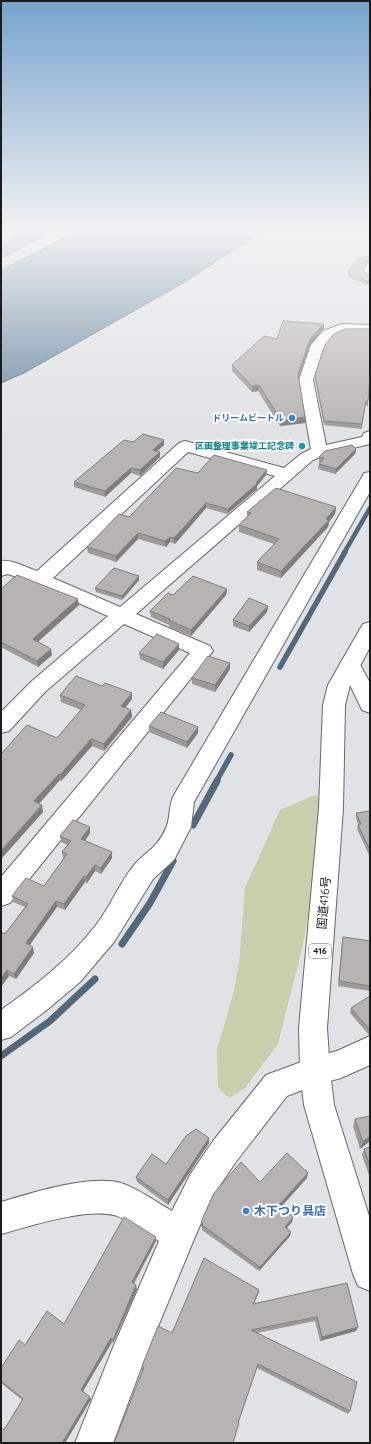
<svg xmlns="http://www.w3.org/2000/svg" width="371" height="1444" font-family="Quicksand,'Noto Sans JP',sans-serif">
  <style>
    .green { fill: #c9cfac }
    .water { fill: #6b89a2; stroke: #53687a }
    .lines { fill: none; stroke-linecap: round; stroke-linejoin: round }
    .stream-far2 { stroke: #53687a; stroke-width: 4.5 }
    .stream-far1 { stroke: #53687a; stroke-width: 5.5 }
    .stream { stroke: #53687a; stroke-width: 7 }
    .river { fill: #6b89a2; fill-rule: evenodd }
    .minor-casing { stroke: #67686a; stroke-width: 2 }
    .highway-casing { stroke: #67686a; stroke-width: 2 }
    .minor { fill: #fff; fill-rule: evenodd }
    .highway { fill: #fff; fill-rule: evenodd }
    .wall { fill: #9d9b99 }
    .shaded-wall { fill: #7f7e7d }
    .building { fill: #b6b4b2; stroke: #7f7e7d }
    .shop-dot { fill: #3f7fe0; stroke: #fff; stroke-width: 1.5 }
    .culture-dot { fill: #0f9aa8; stroke: #fff; stroke-width: 1.5 }
    .labels { text-anchor: middle; stroke-width: 4; stroke-linejoin: round; paint-order: stroke }
    .far-shop-label { font-size: 9px; font-weight: bold; fill: #366cbe; stroke: #fff; text-anchor: end }
    .far-culture-label { font-size: 9px; font-weight: bold; fill: #0d838f; stroke: #fff; text-anchor: end }
    .shield { fill: #fff; stroke: #606061; stroke-width: 1 }
    .shield-label { font-size: 9px; font-weight: bold; fill: #1c1c1d }
    .near-street-label { font-size: 12px; fill: #1c1c1d; stroke: #fff }
    .near-shop-label { font-size: 12px; font-weight: bold; fill: #366cbe; stroke: #fff; text-anchor: start }
  </style>
  <rect width="100%" height="100%" fill="#e1e2e5"/>
  <path class="green" d="M315 795 328 801 303 945 278 1044 245 1088 229 1098 218 1087 217 1049 233 995 239 963 245 888 280 810Z"/>
  <path class="water" d="M76 232H261L185 282 24 373 1 383V270Z"/>
  <g class="lines">
    <path class="stream-far2" d="M344 553 370 508"/>
    <g class="stream-far1">
      <path d="M280 667 345 552"/>
      <path d="M216 782 231 755"/>
    </g>
    <g class="stream">
      <path d="M193 825 217 781"/>
      <path d="M122 944 150 903 173 861"/>
      <path d="M1 1056 50 1021 95 979"/>
    </g>
    <path class="river" d="M23 232H47L45 236 8 256 1 258V244Z"/>
    <g class="minor-casing">
      <g id="minor">
        <path d="M370 264V278L366 277 363 271 366 265Z"/>
        <path d="M342 324 370 325V333L344 332 333 337 323 349 313 380 326 445 362 437 364 433 370 431V444L324 455 313 460 136 614 210 646 213 651 10 903 1 906V877L190 653 124 624 46 691 9 731 1 733V712L32 681 108 616 33 583 8 574 1 576V561C12 559 27 568 37 571L179 443 185 441 284 468 301 454 311 449 299 380 311 345 323 331ZM188 452 275 476 120 607 53 578Z"/>
        <path d="M370 472V492L194 802 191 827 174 860 153 879 114 942 80 982 48 1009 11 1037 1 1040V1010C35 986 70 959 96 925 110 907 120 882 135 864 148 850 158 847 166 828 171 817 168 806 174 795L362 477 364 473Z"/>
        <path d="M350 657 357 659 370 683V713L362 710 340 664 343 659Z"/>
        <path d="M370 1036V1065L341 1078 315 1085 287 1096 235 1163 212 1197 192 1244 143 1363 113 1443H75L112 1350 159 1241C150 1235 123 1217 114 1215 84 1208 31 1226 1 1234V1202C31 1193 91 1174 121 1183 139 1189 156 1202 172 1211L190 1175 213 1141 266 1075 315 1057 337 1051Z"/>
      </g>
    </g>
    <g class="highway-casing">
      <path id="highway" d="M370 622V647L350 685 345 705 343 808 327 1028 330 1071 334 1105 370 1219V1291L358 1286 353 1274 304 1105 300 1071 299 1028 319 808 323 705 328 685 360 629 363 624Z"/>
    </g>
    <use href="#minor" class="minor"/>
    <use href="#highway" class="highway"/>
  </g>
  <g class="wall">
    <path d="M365 264 363 268 365 273 370 275 366 285 348 277V273Z"/>
    <path d="M324 329 310 345 299 377 305 417V423L280 426 258 391 252 392 232 371V365L277 339Z"/>
    <path d="M315 375 368 401V406H365L362 429 324 425 315 380Z"/>
    <path d="M164 440V445L157 451 160 452V457L140 476 131 473 105 497 74 487V482L133 442Z"/>
    <path d="M356 449 355 454 335 474 318 469 319 464 320 462H319V457Z"/>
    <path d="M267 470 266 475 257 486V489L227 514 206 508 175 544 170 542 166 547 138 539 116 562 88 553 87 547 129 517 198 473Z"/>
    <path d="M336 507 335 514 329 522 328 527 281 578 257 570V562L274 544 239 532V525L247 517V512Z"/>
    <path d="M139 576V580L122 600 96 592 95 588Z"/>
    <path d="M1 589 79 605 38 642 52 655 38 667 1 647Z"/>
    <path d="M227 589 226 595 191 636 169 627V625L151 617 150 611 173 595Z"/>
    <path d="M268 606 267 612 249 632 233 626V620Z"/>
    <path d="M179 650 163 669 140 659 139 653Z"/>
    <path d="M230 669 215 692 192 684V678Z"/>
    <path d="M60 695 132 699 125 708 131 710 132 717 104 751 92 746 61 781 60 780 39 804 43 812 1 859 57 738 81 710 61 702Z"/>
    <path d="M149 726 198 733 187 748 149 732Z"/>
    <path d="M370 811V857L357 829 358 825V824L356 818V813Z"/>
    <path d="M90 833 85 841 112 852V858L101 874 95 871 87 883 85 882 65 910 57 907 29 945 34 953 16 979 9 976 1 987V932L5 934 25 907 13 902 12 896 44 886 64 858H63L62 852 67 845 61 842 60 836Z"/>
    <path d="M343 937 370 941V991L338 986 342 942Z"/>
    <path d="M370 996V1035H369L350 1013 351 1008Z"/>
    <path d="M355 1119 370 1141 360 1149 353 1126Z"/>
    <path d="M209 1138V1143L168 1205 137 1182 136 1177 166 1164Z"/>
    <path d="M370 1147V1178L362 1155 364 1149Z"/>
    <path d="M307 1178 282 1206 293 1217 292 1222 287 1228 291 1232 290 1236 259 1271 202 1230V1227H201V1222L260 1182Z"/>
    <path d="M156 1237V1241L134 1284 137 1289 113 1343 112 1342 83 1391 91 1399 90 1401 65 1443H1L4 1430 22 1400 1 1383V1368L25 1345 64 1324Z"/>
    <path d="M347 1283 358 1327 356 1331 320 1341 315 1321 257 1333 350 1411 348 1414 257 1368 238 1423 142 1370V1366L172 1333 259 1290 258 1294 254 1304Z"/>
  </g>
  <g class="shaded-wall">
    <path d="M370 259V263L365 264 362 270V266L365 260Z"/>
    <path d="M370 279V283L366 285 367 281Z"/>
    <path d="M324 324V329L310 345 298 380V374L310 339Z"/>
    <path d="M259 385 258 391 252 392V386Z"/>
    <path d="M305 417V423L280 426 281 420Z"/>
    <path d="M164 440V445L153 455V450Z"/>
    <path d="M356 449 355 454 335 474 336 469Z"/>
    <path d="M160 452V457L140 476V470Z"/>
    <path d="M131 468V473L105 497V491Z"/>
    <path d="M267 470 266 475 257 486V489L227 514 228 509 256 483Z"/>
    <path d="M206 503V508L175 544 174 538Z"/>
    <path d="M336 507 335 514 329 522 328 527 281 578V571Z"/>
    <path d="M138 533V539L116 562V556Z"/>
    <path d="M170 537V542L166 547 165 541Z"/>
    <path d="M139 576V580L122 600V596Z"/>
    <path d="M227 589 226 595 191 636V630Z"/>
    <path d="M78 599 79 605 34 645 33 639Z"/>
    <path d="M268 606 267 612 249 632V626Z"/>
    <path d="M179 644V650L163 669V662Z"/>
    <path d="M51 649 52 655 38 667 37 661Z"/>
    <path d="M230 663V669L215 692V685Z"/>
    <path d="M132 693V699L121 713V706Z"/>
    <path d="M131 710 132 717 104 751V744Z"/>
    <path d="M198 727V733L187 748V742Z"/>
    <path d="M91 739 92 746 61 781 60 775Z"/>
    <path d="M59 774 60 780 35 808 34 801Z"/>
    <path d="M42 805 43 812 1 859V851Z"/>
    <path d="M90 827V833L82 845 81 839Z"/>
    <path d="M112 852V858L101 874V868Z"/>
    <path d="M95 865V871L87 883 86 877Z"/>
    <path d="M84 876 85 882 65 910 64 904Z"/>
    <path d="M56 901 57 907 27 949 26 943Z"/>
    <path d="M33 947 34 953 16 979 14 974Z"/>
    <path d="M7 970 9 976 1 987V979Z"/>
    <path d="M370 1136V1141L360 1149 363 1142Z"/>
    <path d="M209 1138V1143L168 1205V1200Z"/>
    <path d="M308 1173 307 1178 279 1209 280 1204Z"/>
    <path d="M293 1217 292 1222 284 1231 285 1227Z"/>
    <path d="M291 1232 290 1236 259 1271 260 1267Z"/>
    <path d="M156 1237V1241L132 1286V1282Z"/>
    <path d="M136 1285 137 1289 113 1343V1340Z"/>
    <path d="M259 1290 258 1294 252 1308 253 1304Z"/>
    <path d="M358 1327 356 1331 320 1341 322 1337Z"/>
    <path d="M111 1338 112 1342 82 1393 81 1390Z"/>
    <path d="M90 1397 91 1399 90 1401 65 1443H62Z"/>
  </g>
  <g class="building">
    <path d="M359 257H370V259L365 260 362 266 365 273 370 275V279L367 281 348 273Z"/>
    <path d="M283 321 324 324 310 339 298 374 305 417 281 420 259 385 252 386 232 365 264 336 277 339Z"/>
    <path d="M345 329H370V381L368 401H366L362 424 324 421 315 375 325 345 334 334Z"/>
    <path d="M143 434 164 440 153 450 160 452 140 470 131 468 105 491 74 482 124 440 133 442Z"/>
    <path d="M352 445 356 449 336 469 319 464 324 458 319 457 325 451Z"/>
    <path d="M214 455 267 470 256 483 257 484 228 509 206 503 174 538 170 537 165 541 138 533 116 556 87 547 119 514 129 517 176 468 198 473Z"/>
    <path d="M276 488 336 507 326 519 329 520 281 571 257 562 279 539 239 525 251 513 247 512Z"/>
    <path d="M114 568 139 576 122 596 95 588Z"/>
    <path d="M17 575 78 599 33 639 51 649 37 661 1 642V589Z"/>
    <path d="M193 576 227 589 191 630 169 620 170 619 150 611 168 593 173 595Z"/>
    <path d="M249 598 268 606 249 626 233 620Z"/>
    <path d="M157 634 179 644 163 662 139 653Z"/>
    <path d="M208 656 230 663 215 685 192 678Z"/>
    <path d="M76 676 102 686 105 683 132 693 121 706 131 710 104 744 91 739 60 775 59 774 34 801 42 805 1 851V754L27 725 57 738 85 705 60 695Z"/>
    <path d="M161 712 198 727 187 742 149 726Z"/>
    <path d="M370 811V850L358 825 361 824 356 813Z"/>
    <path d="M73 820 90 827 81 839 112 852 101 868 95 865 86 877 84 876 64 904 56 901 26 943 33 947 14 974 7 970 1 979V932L5 934 28 904 12 896 26 878 44 886 67 854 62 852 71 841 60 836Z"/>
    <path d="M343 937 370 941V986L339 981Z"/>
    <path d="M370 996V1030L351 1008Z"/>
    <path d="M370 1116V1136L363 1142 355 1119Z"/>
    <path d="M196 1129 209 1138 168 1200 136 1177 152 1154 166 1164 186 1136Z"/>
    <path d="M370 1147V1166L364 1149Z"/>
    <path d="M287 1153 308 1173 280 1204 293 1217 285 1227 291 1232 260 1267 202 1225 203 1223 201 1222 214 1193 241 1162 260 1182Z"/>
    <path d="M124 1217 156 1237 132 1282 136 1285 113 1340 111 1338 81 1390 90 1397 89 1398 62 1443H1V1427L4 1430 23 1399 1 1381V1368L19 1340 25 1345 47 1311 64 1324Z"/>
    <path d="M204 1258 259 1290 253 1304 347 1283 358 1327 322 1337 317 1317 251 1330 357 1382 350 1411 258 1364 238 1423H239L233 1443H114L144 1367 142 1366 158 1326 172 1333Z"/>
  </g>
  <linearGradient id="sky" x2="0" y2="1"><stop stop-color="#76a3cc"/><stop offset="0.53" stop-color="#f2f2f3"/><stop offset="1" stop-color="#f2f2f3" stop-opacity="0"/></linearGradient>
  <rect width="371" height="435" fill="url(#sky)"/>
  <g class="shop-dot">
    <circle cx="292" cy="418" r="4"/>
    <circle cx="246" cy="1211" r="4"/>
  </g>
  <circle class="culture-dot" cx="302" cy="446" r="4"/>
  <g class="labels">
    <g class="far-shop-label">
      <text x="284" y="421">ドリームビートル</text>
    </g>
    <g class="far-culture-label">
      <text x="294" y="449">区画整理事業竣工記念碑</text>
    </g>
    <rect class="shield" x="309" y="944" width="22" height="14" rx="3"/>
    <g class="shield-label">
      <text x="320" y="954">416</text>
    </g>
    <g class="near-street-label">
      <text transform="translate(324 903) rotate(-85)" y="4">国道416号</text>
    </g>
    <g class="near-shop-label">
      <text x="254" y="1215">木下つり具店</text>
    </g>
  </g>
  <rect width="371" height="1444" fill="none" stroke="#1c1c1d" stroke-width="4"/>
</svg>
